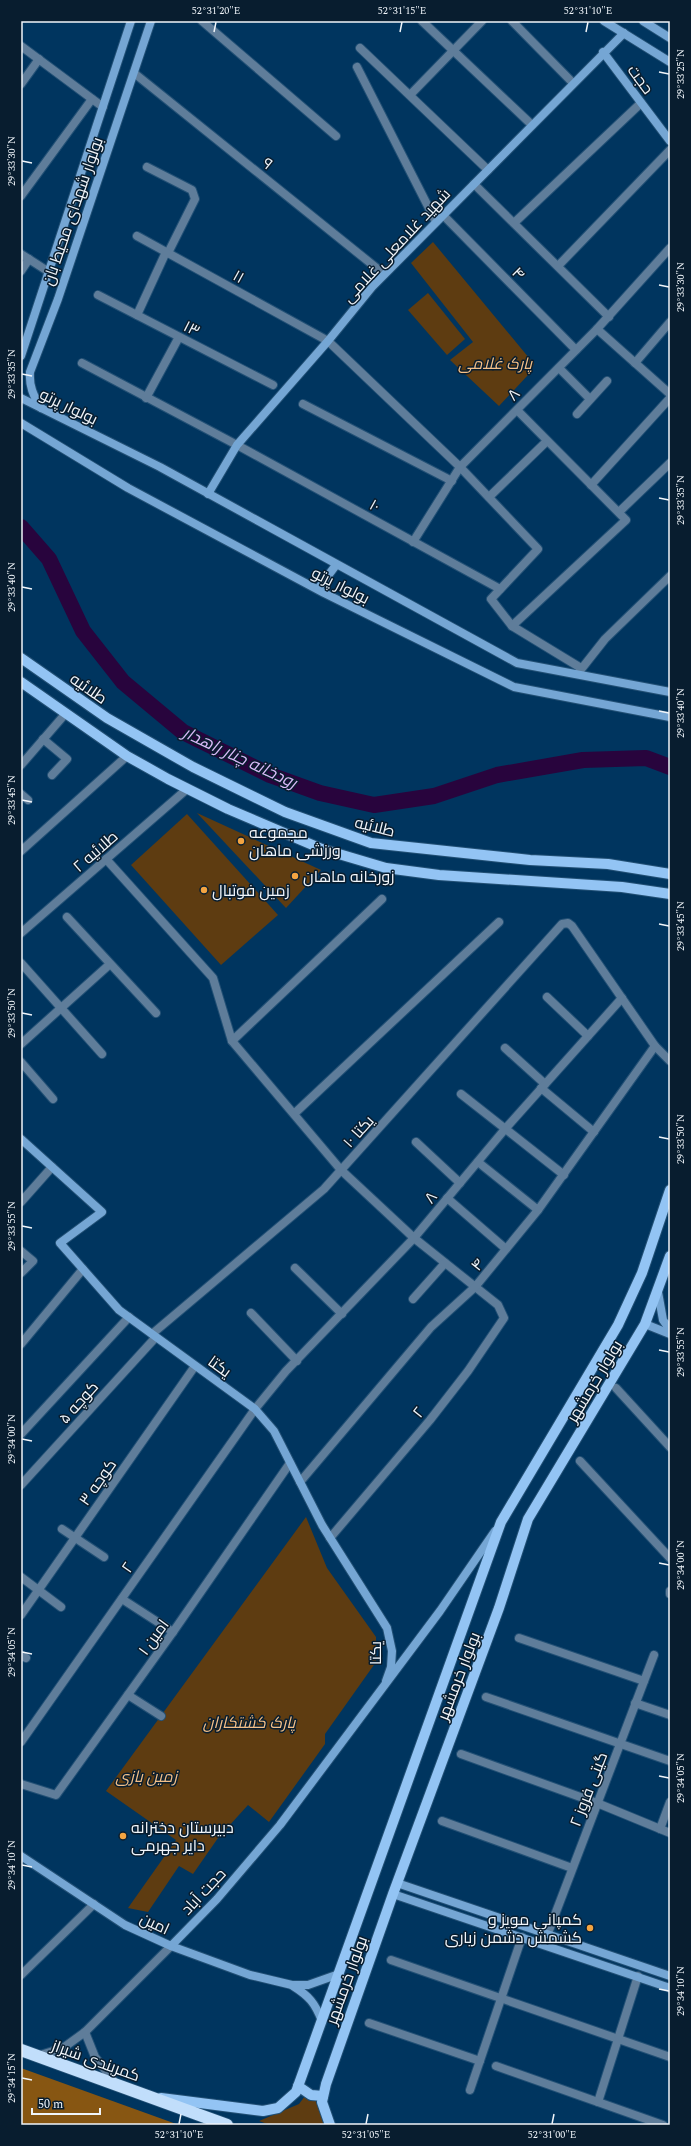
<svg xmlns="http://www.w3.org/2000/svg" width="691" height="2146" font-family="Spectral,Cairo,serif">
  <style>
    .green { fill: #5e3c11 }
    .forest { fill: #875612 }
    .lines { fill: none; stroke-linecap: round; stroke-linejoin: round }
    .river { stroke: #28043d; stroke-width: 16 }
    .street-casing { stroke: #225075; stroke-width: 10 }
    .secondary-casing { stroke: #225075; stroke-width: 10 }
    .primary-casing { stroke: #225075; stroke-width: 12 }
    .highway-casing { stroke: #225075; stroke-width: 14 }
    .street { stroke: #5f7d9a; stroke-width: 8 }
    .secondary { stroke: #75a6d4; stroke-width: 8 }
    .primary { stroke: #93c4f4; stroke-width: 10 }
    .highway { stroke: #c1defb; stroke-width: 12 }
    .ticks { fill: none; stroke: #f0f5fa; stroke-width: 1.5 }
    .poi-dot { fill: #f3a442; stroke: #081d2f; stroke-width: 1.5 }
    .labels { text-anchor: middle; stroke-width: 3; stroke-linejoin: round; paint-order: stroke }
    .street-label { font-size: 16px; fill: #f0f5fa; stroke: #081d2f }
    .park-label { font-size: 16px; font-style: italic; fill: #f4c088; stroke: #081d2f }
    .poi-label { font-size: 16px; fill: #f0f5fa; stroke: #081d2f; text-anchor: start }
    .water-label { font-size: 17px; font-style: italic; fill: #dbbaf9; stroke: #081d2f }
    .neatline { fill: none; stroke: #f0f5fa; stroke-width: 1.5 }
    .ticks-label { font-size: 10px; text-anchor: middle; fill: #f0f5fa }
  </style>
  <rect width="100%" height="100%" fill="#00355f"/>
  <g class="green">
    <path d="M433 242 534 364 528 375 499 406 450 360 473 342 411 263Z"/>
    <path d="M428 293 465 339 447 355 408 310Z"/>
    <path d="M197 813 321 870 286 908Z"/>
    <path d="M187 814 278 915 221 965 131 865Z"/>
    <path d="M306 1517 327 1568 376 1637V1662L325 1734V1744L269 1822 248 1805 218 1838 193 1874 179 1866 148 1912 128 1908 176 1840 106 1791Z"/>
    <path d="M305 2096 309 2101 318 2100 327 2125H270L259 2121 299 2104Z"/>
  </g>
  <path class="forest" d="M21 2068 179 2125H26L21 2123Z"/>
  <g class="lines">
    <path class="river" d="M21 527 49 559 83 631 123 682 183 732 270 775 320 793 374 805 434 796 497 775 583 760 646 758 670 767"/>
    <g class="street-casing">
      <g id="street">
        <path d="M202 21 336 136"/>
        <path d="M422 21 532 125"/>
        <path d="M512 21 573 83"/>
        <path d="M21 46 103 107"/>
        <path d="M360 48 488 170"/>
        <path d="M357 67 436 222"/>
        <path d="M134 73 384 274"/>
        <path d="M21 84 39 59"/>
        <path d="M410 95 482 21"/>
        <path d="M147 167 192 190 195 199 168 253"/>
        <path d="M474 184 609 317"/>
        <path d="M21 196 92 99"/>
        <path d="M443 215 576 350"/>
        <path d="M514 223 641 103"/>
        <path d="M137 236 328 341 460 467 538 549 491 599 512 626 581 668"/>
        <path d="M21 254 49 272"/>
        <path d="M558 266 670 150"/>
        <path d="M21 271 29 259"/>
        <path d="M98 295 273 385"/>
        <path d="M137 315 166 252"/>
        <path d="M597 329 670 394"/>
        <path d="M82 363 237 445 500 589"/>
        <path d="M635 363 670 322"/>
        <path d="M559 368 590 399"/>
        <path d="M146 398 179 337"/>
        <path d="M303 404 452 481"/>
        <path d="M577 414 607 381"/>
        <path d="M591 485 670 398"/>
        <path d="M489 497 547 441"/>
        <path d="M619 512 670 463"/>
        <path d="M413 542 460 467 597 329 670 248"/>
        <path d="M512 626 626 520 517 410"/>
        <path d="M579 672 605 639 670 576"/>
        <path d="M43 739 67 759 52 775"/>
        <path d="M21 765 66 713"/>
        <path d="M21 794 28 800"/>
        <path d="M21 851 127 756"/>
        <path d="M106 859 213 978 232 1041 341 1170 414 1238 498 1305 504 1318 468 1371 430 1420 330 1538"/>
        <path d="M67 917 156 1013"/>
        <path d="M21 933 187 789"/>
        <path d="M21 963 102 1054"/>
        <path d="M547 997 588 1036"/>
        <path d="M232 1041 382 899"/>
        <path d="M21 1044 110 964"/>
        <path d="M505 1048 545 1084"/>
        <path d="M21 1062 53 1099"/>
        <path d="M541 1088 594 1132"/>
        <path d="M461 1094 564 1175"/>
        <path d="M295 1113 499 922"/>
        <path d="M416 1142 460 1183"/>
        <path d="M478 1162 538 1210"/>
        <path d="M447 1198 506 1249"/>
        <path d="M21 1202 52 1167"/>
        <path d="M21 1251 33 1261 21 1273"/>
        <path d="M295 1268 342 1314"/>
        <path d="M413 1299 445 1263"/>
        <path d="M251 1313 297 1361"/>
        <path d="M152 1334 324 1189 562 924 568 923 572 926 655 1046 670 1061"/>
        <path d="M21 1344 83 1269"/>
        <path d="M616 1388 670 1447"/>
        <path d="M21 1434 129 1317"/>
        <path d="M580 1461 670 1558"/>
        <path d="M300 1482 431 1327 475 1287 538 1210 655 1046"/>
        <path d="M21 1485 156 1337"/>
        <path d="M62 1529 104 1557"/>
        <path d="M21 1577 61 1607"/>
        <path d="M670 1591V1594"/>
        <path d="M122 1599 173 1632"/>
        <path d="M21 1615 195 1366"/>
        <path d="M519 1638 644 1681"/>
        <path d="M21 1655 26 1658"/>
        <path d="M128 1695 161 1716"/>
        <path d="M486 1697 670 1761"/>
        <path d="M635 1703 670 1715"/>
        <path d="M21 1742 255 1409 286 1371 414 1238 505 1129 622 998"/>
        <path d="M461 1754 597 1803 670 1833"/>
        <path d="M21 1784 56 1795 173 1632 290 1463"/>
        <path d="M442 1821 572 1868"/>
        <path d="M660 1829 670 1802"/>
        <path d="M548 1933 654 1655"/>
        <path d="M391 1960 670 2057"/>
        <path d="M21 1975 94 1904"/>
        <path d="M369 2023 480 2061"/>
        <path d="M85 2032 95 2057 116 2084"/>
        <path d="M37 2056 63 2048 85 2032 171 1946"/>
        <path d="M496 2066 663 2125"/>
        <path d="M470 2090 522 1937"/>
        <path d="M598 2102 638 1976"/>
      </g>
    </g>
    <g class="secondary-casing">
      <g id="secondary">
        <path d="M604 21 670 62"/>
        <path d="M643 21 670 38"/>
        <path d="M603 52 670 141"/>
        <path d="M21 356 131 21"/>
        <path d="M21 398 160 467 517 663 670 692"/>
        <path d="M41 408C33 395 29 386 30 372L58 299 151 21"/>
        <path d="M21 423 128 488 324 593 514 687 670 717"/>
        <path d="M208 494 237 445 328 341 372 287 624 33"/>
        <path d="M318 589 336 565"/>
        <path d="M21 1139 102 1212 60 1243 119 1310 255 1409 274 1431 322 1525 387 1628 392 1651 391 1667 386 1681"/>
        <path d="M658 1292 663 1320 670 1330"/>
        <path d="M645 1324 670 1334"/>
        <path d="M21 1856 125 1925 171 1946 250 1975 292 1985H308L339 1974"/>
        <path d="M397 1883 670 1976"/>
        <path d="M393 1894 670 1988"/>
        <path d="M171 1946 217 1899 280 1825 440 1611 495 1531"/>
        <path d="M293 1986C309 1996 315 2003 322 2021"/>
      </g>
    </g>
    <g class="primary-casing">
      <g id="primary">
        <path d="M21 658 107 718 193 767 285 812 371 843 530 860 608 864 670 874"/>
        <path d="M21 682 127 756 168 779 228 809 322 849 386 868 439 875 622 887 670 894"/>
        <path d="M298 2086 311 2095 323 2096"/>
        <path d="M161 2098 263 2111 278 2108 296 2092 501 1522 618 1325 642 1273 670 1190"/>
        <path d="M330 2125 322 2102 326 2084 393 1894 499 1608 528 1519 645 1324 670 1256"/>
      </g>
    </g>
    <g class="highway-casing">
      <path id="highway" d="M21 2050 227 2125"/>
    </g>
    <use href="#street" class="street"/>
    <use href="#secondary" class="secondary"/>
    <use href="#primary" class="primary"/>
    <use href="#highway" class="highway"/>
  </g>
  <path class="ticks" d="M214 32 216 22M400 32 402 22M586 32 588 22M659 72 669 74M22 161 32 163M659 285 669 287M22 374 32 376M659 498 669 500M22 587 32 589M659 711 669 713M22 800 32 802M659 924 669 926M22 1013 32 1015M659 1137 669 1139M22 1226 32 1228M659 1350 669 1352M22 1439 32 1441M659 1563 669 1565M22 1652 32 1654M659 1776 669 1778M22 1865 32 1867M659 1989 669 1991M22 2078 32 2080M179 2124 181 2114M366 2124 368 2114M552 2124 554 2114"/>
  <g class="poi-dot">
    <circle cx="241" cy="841" r="4"/>
    <circle cx="295" cy="876" r="4"/>
    <circle cx="204" cy="890" r="4"/>
    <circle cx="123" cy="1836" r="4"/>
    <circle cx="590" cy="1928" r="4"/>
  </g>
  <g class="labels">
    <g class="street-label">
      <text transform="translate(641 79) rotate(53)" y="6">حجت</text>
      <text transform="translate(268 163) rotate(39)" y="6">۹</text>
      <text transform="translate(72 211) rotate(-71)" y="6">بولوار شهدای محیط بان</text>
      <text transform="translate(396 245) rotate(-47)" y="6">شهید غلامعلی غلامی</text>
      <text transform="translate(519 273) rotate(45)" y="6">۴</text>
      <text transform="translate(239 276) rotate(29)" y="6">۱۱</text>
      <text transform="translate(192 328) rotate(27)" y="6">۱۳</text>
      <text transform="translate(513 394) rotate(-45)" y="6">۸</text>
      <text transform="translate(69 406) rotate(26)" y="6">بولوار پرتو</text>
      <text transform="translate(375 505) rotate(29)" y="6">۱۰</text>
      <text transform="translate(341 585) rotate(27)" y="6">بولوار پرتو</text>
      <text transform="translate(89 688) rotate(35)" y="6">طلائیه</text>
      <text transform="translate(375 826) rotate(14)" y="6">طلائیه</text>
      <text transform="translate(95 851) rotate(-41)" y="6">طلائیه ۲</text>
      <text transform="translate(358 1131) rotate(-48)" y="6">۱۰ یکتا</text>
      <text transform="translate(430 1197) rotate(-50)" y="6">۸</text>
      <text transform="translate(477 1264) rotate(-51)" y="6">۴</text>
      <text transform="translate(220 1366) rotate(36)" y="6">یکتا</text>
      <text transform="translate(594 1381) rotate(-59)" y="6">بولوار خرمشهر</text>
      <text transform="translate(78 1402) rotate(-48)" y="6">کوچه ۵</text>
      <text transform="translate(418 1412) rotate(-51)" y="6">۲</text>
      <text transform="translate(97 1482) rotate(-55)" y="6">کوچه ۳</text>
      <text transform="translate(127 1567) rotate(-55)" y="6">۲</text>
      <text transform="translate(153 1637) rotate(-54)" y="6">امین ۱</text>
      <text transform="translate(375 1653) rotate(-90)" y="6">یکتا</text>
      <text transform="translate(458 1676) rotate(-69)" y="6">بولوار خرمشهر</text>
      <text transform="translate(588 1789) rotate(-69)" y="6">گیتی فروز ۲</text>
      <text transform="translate(203 1891) rotate(-47)" y="6">حجت آباد</text>
      <text transform="translate(155 1923) rotate(25)" y="6">امین</text>
      <text transform="translate(346 1980) rotate(-70)" y="6">بولوار خرمشهر</text>
      <text transform="translate(96 2060) rotate(20)" y="6">کمربندی شیراز</text>
    </g>
    <g class="park-label">
      <text x="495" y="369">پارک غلامی</text>
      <text x="249" y="1728">پارک کشتکاران</text>
      <text x="146" y="1782">زمین بازی</text>
    </g>
    <g class="poi-label">
      <text x="249" y="838">مجموعه<tspan x="249" dy="18">ورزشی ماهان</tspan></text>
      <text x="303" y="882">زورخانه ماهان</text>
      <text x="212" y="896">زمین فوتبال</text>
      <text x="131" y="1833">دبیرستان دخترانه<tspan x="131" dy="18">دایر جهرمی</tspan></text>
      <text x="582" y="1925" text-anchor="end">کمپانی مویز و<tspan x="582" dy="18">کشمش دشمن زیاری</tspan></text>
    </g>
    <g class="water-label">
      <text transform="translate(240 757) rotate(25)" y="6">رودخانه چنار راهدار</text>
    </g>
  </g>
  <rect width="691" height="2146" fill="none" stroke="#081d2f" stroke-width="44"/>
  <path d="M32 2108v6h68v-6" fill="none" stroke="#f0f5fa" stroke-width="2"/>
  <text x="38" y="2108" font-size="12" fill="#f0f5fa" stroke="#081d2f" stroke-width="3" paint-order="stroke">50 m</text>
  <rect x="22" y="22" width="647" height="2102" class="neatline"/>
  <g class="ticks-label">
    <text x="216" y="14">52°31'20"E</text>
    <text x="402" y="14">52°31'15"E</text>
    <text x="588" y="14">52°31'10"E</text>
    <text transform="translate(680 74) rotate(-90)" y="4">29°33'25"N</text>
    <text transform="translate(11 161) rotate(-90)" y="4">29°33'30"N</text>
    <text transform="translate(680 287) rotate(-90)" y="4">29°33'30"N</text>
    <text transform="translate(11 374) rotate(-90)" y="4">29°33'35"N</text>
    <text transform="translate(680 500) rotate(-90)" y="4">29°33'35"N</text>
    <text transform="translate(11 587) rotate(-90)" y="4">29°33'40"N</text>
    <text transform="translate(680 713) rotate(-90)" y="4">29°33'40"N</text>
    <text transform="translate(11 800) rotate(-90)" y="4">29°33'45"N</text>
    <text transform="translate(680 926) rotate(-90)" y="4">29°33'45"N</text>
    <text transform="translate(11 1013) rotate(-90)" y="4">29°33'50"N</text>
    <text transform="translate(680 1139) rotate(-90)" y="4">29°33'50"N</text>
    <text transform="translate(11 1226) rotate(-90)" y="4">29°33'55"N</text>
    <text transform="translate(680 1352) rotate(-90)" y="4">29°33'55"N</text>
    <text transform="translate(11 1439) rotate(-90)" y="4">29°34'00"N</text>
    <text transform="translate(680 1565) rotate(-90)" y="4">29°34'00"N</text>
    <text transform="translate(11 1652) rotate(-90)" y="4">29°34'05"N</text>
    <text transform="translate(680 1778) rotate(-90)" y="4">29°34'05"N</text>
    <text transform="translate(11 1865) rotate(-90)" y="4">29°34'10"N</text>
    <text transform="translate(680 1991) rotate(-90)" y="4">29°34'10"N</text>
    <text transform="translate(11 2078) rotate(-90)" y="4">29°34'15"N</text>
    <text x="179" y="2138">52°31'10"E</text>
    <text x="366" y="2138">52°31'05"E</text>
    <text x="552" y="2138">52°31'00"E</text>
  </g>
</svg>
